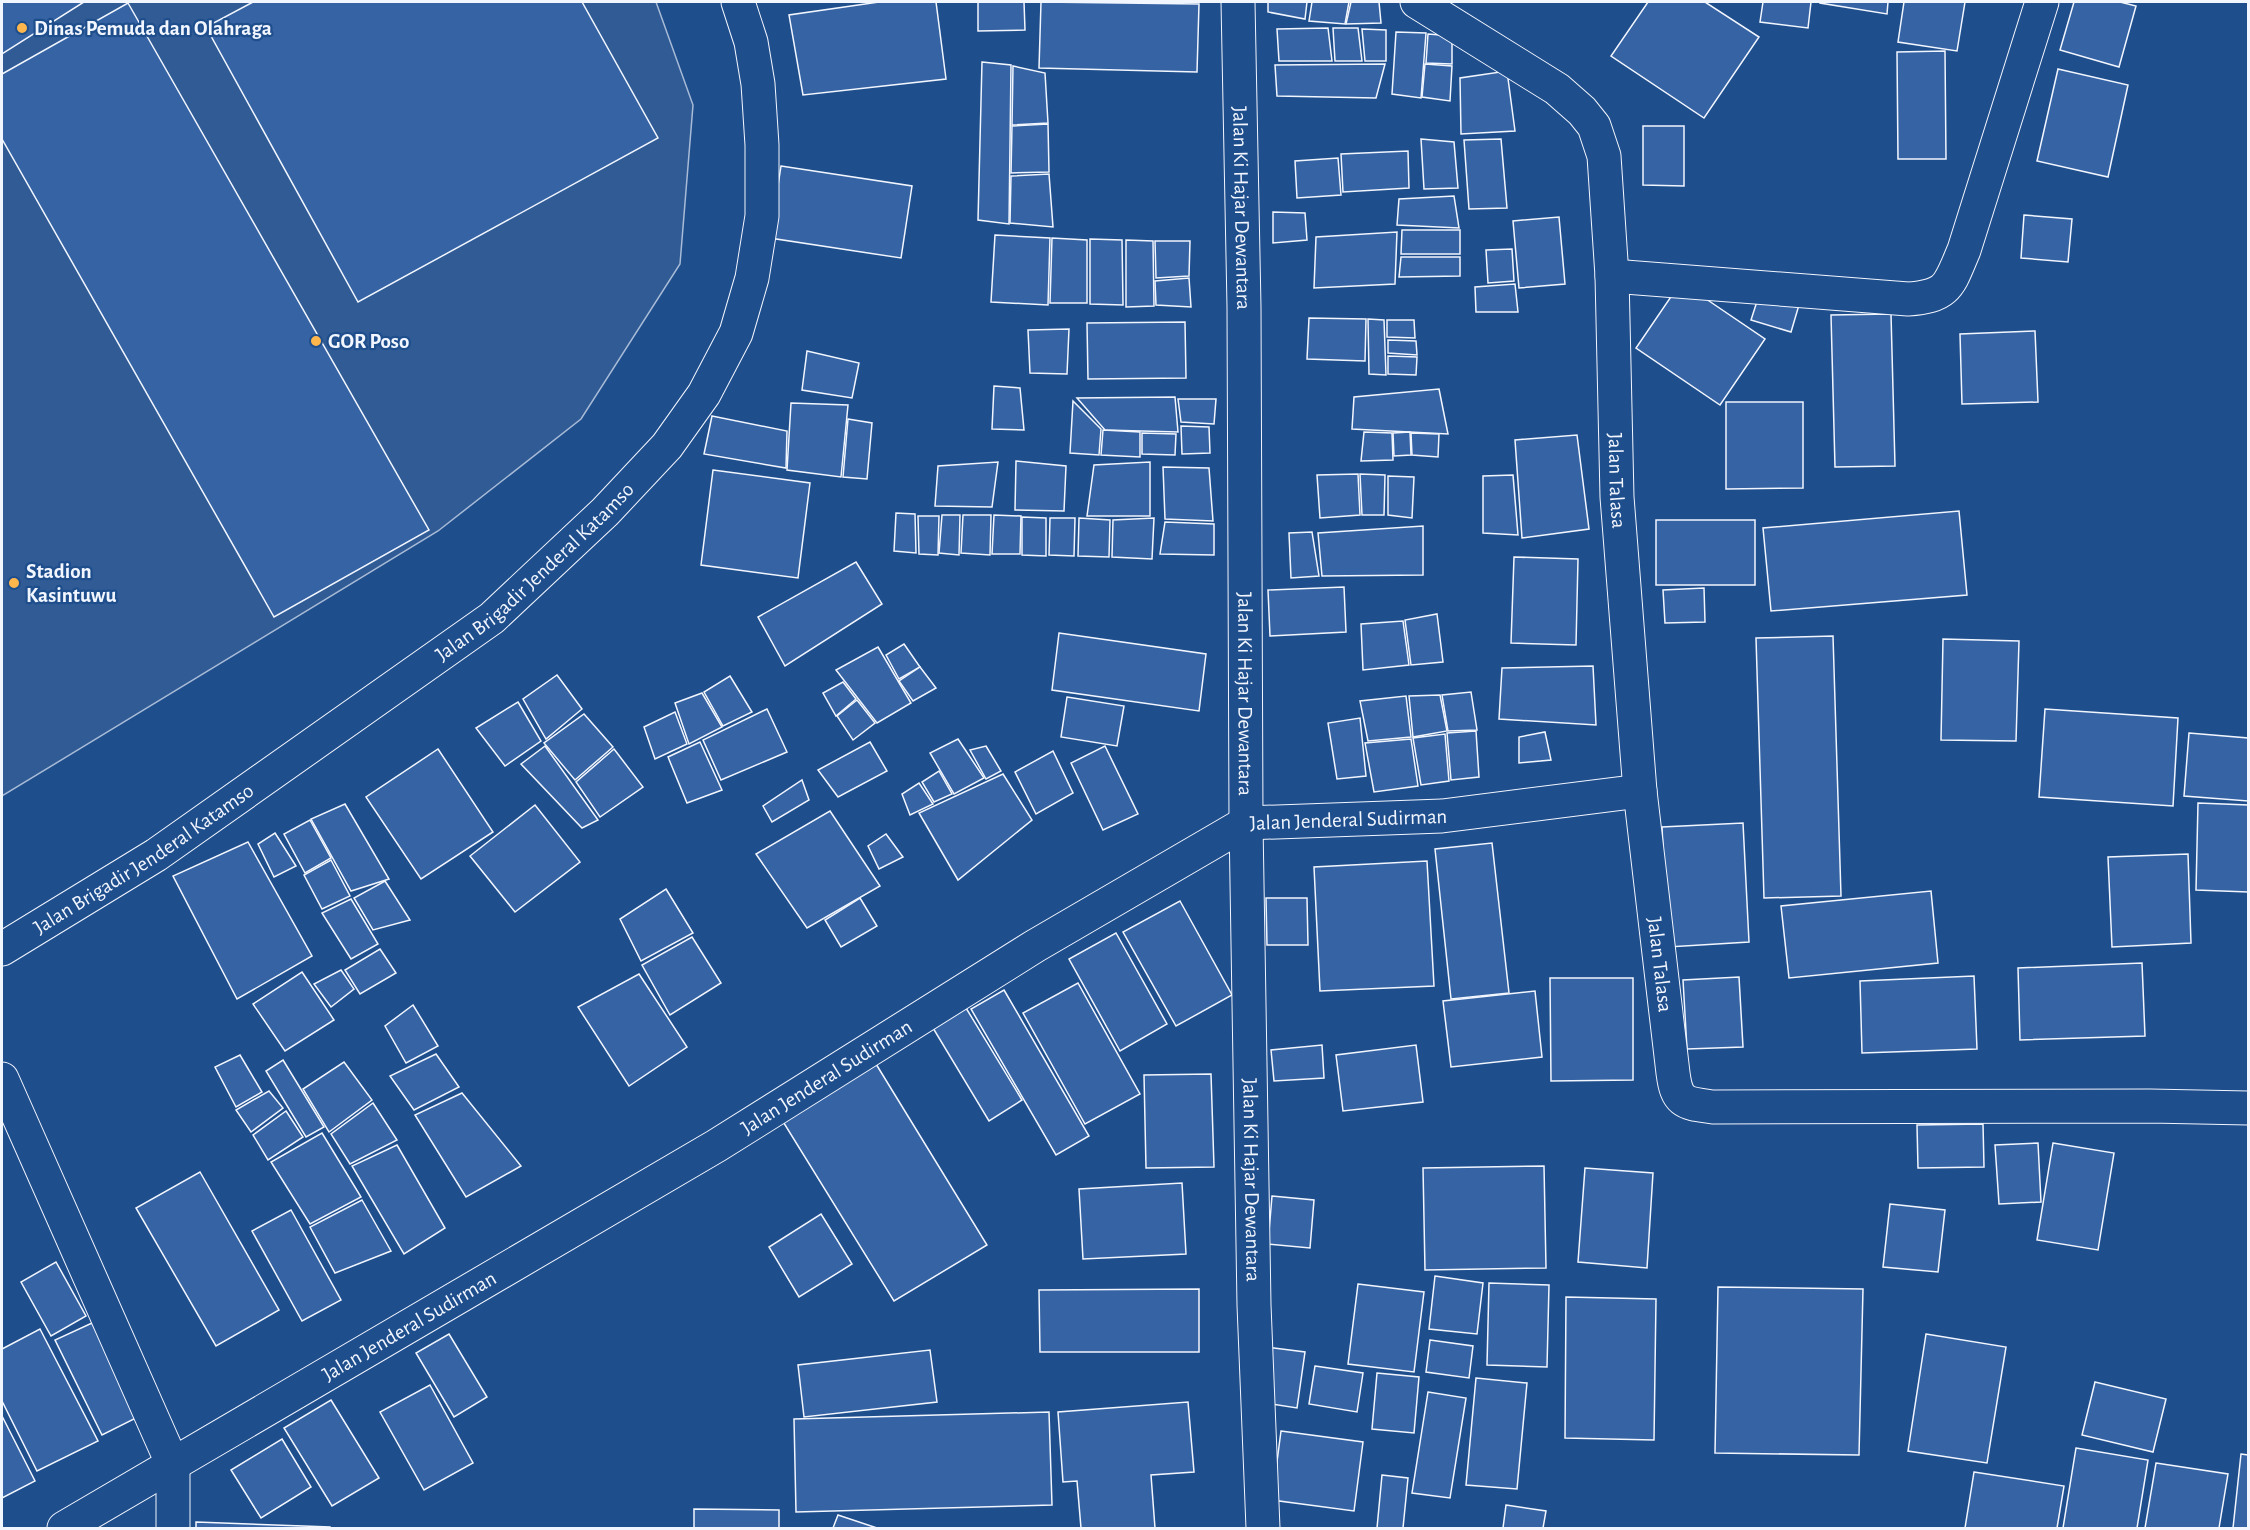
<svg xmlns="http://www.w3.org/2000/svg" width="2250" height="1530" font-family="'Alegreya Sans',sans-serif">
  <style>
    .built { fill: #305b95; stroke: #a8bbd7; stroke-width: 1.5 }
    .building { fill: #3563a3; stroke: #f2f6ff; stroke-width: 1.5 }
    .lines { fill: none; stroke-linecap: round; stroke-linejoin: round }
    .street-casing { stroke: #f2f6ff; stroke-width: 35 }
    .street { stroke: #1f4e8c; stroke-width: 33 }
    .poi-dot { fill: #ffb74d; stroke: #1f4e8c; stroke-width: 2 }
    .labels { text-anchor: middle; stroke-width: 4.5; stroke-linejoin: round; paint-order: stroke }
    .poi-label { font-size: 21px; font-weight: bold; fill: #f2f6ff; stroke: #1f4e8c; text-anchor: start }
    .street-label { font-size: 21px; fill: #f2f6ff; stroke: #1f4e8c }
  </style>
  <rect width="100%" height="100%" fill="#1f4e8c"/>
  <path class="built" d="M2 2H656L693 105 680 264 581 419 438 531 2 796Z"/>
  <g class="building">
    <path d="M2 2H84L2 54Z"/>
    <path d="M253 2H582L658 138 358 302 206 27Z"/>
    <path d="M879 2H936L946 79 803 95 789 15Z"/>
    <path d="M978 2H1024L1025 30 978 31Z"/>
    <path d="M1041 2 1199 4 1197 72 1039 68Z"/>
    <path d="M1268 2H1307L1305 19 1268 12Z"/>
    <path d="M1312 2H1349L1345 24 1309 21Z"/>
    <path d="M1351 2H1379L1381 23 1346 24Z"/>
    <path d="M1648 2H1705L1759 37 1704 118 1611 56Z"/>
    <path d="M1763 2H1811L1808 28 1760 22Z"/>
    <path d="M1820 2H1888L1887 14 1820 3Z"/>
    <path d="M1904 2H1965L1957 51 1898 42Z"/>
    <path d="M2074 2H2120L2136 6 2119 67 2060 50Z"/>
    <path d="M128 3 429 530 274 617 2 139V74Z"/>
    <path d="M1328 28 1332 61H1279L1277 29Z"/>
    <path d="M1333 28H1358L1362 61H1335Z"/>
    <path d="M1362 29 1386 30V61H1365Z"/>
    <path d="M1396 32 1426 33 1421 98 1392 94Z"/>
    <path d="M1428 34 1452 36V64L1426 63Z"/>
    <path d="M1945 51 1946 159H1898L1897 52Z"/>
    <path d="M982 62 1011 65 1009 224 978 220Z"/>
    <path d="M1385 64 1376 98 1277 96 1275 65Z"/>
    <path d="M1425 64 1452 66 1450 101 1422 97Z"/>
    <path d="M1013 66 1045 73 1048 123 1012 125Z"/>
    <path d="M2058 69 2128 85 2108 177 2037 161Z"/>
    <path d="M1507 71 1515 131 1461 134 1460 78Z"/>
    <path d="M1048 124 1049 172 1011 173 1012 126Z"/>
    <path d="M1643 126H1684V186L1643 185Z"/>
    <path d="M1421 139 1454 142 1458 188 1424 189Z"/>
    <path d="M1501 139 1507 208 1469 209 1464 140Z"/>
    <path d="M1408 151 1409 188 1343 192 1341 154Z"/>
    <path d="M1338 158 1341 195 1297 198 1295 161Z"/>
    <path d="M781 166 912 186 901 258 770 238Z"/>
    <path d="M1049 174 1053 227 1010 223 1011 176Z"/>
    <path d="M1454 196 1459 228 1397 225 1399 199Z"/>
    <path d="M1273 212 1305 213 1307 240 1273 243Z"/>
    <path d="M2024 215 2072 219 2068 262 2021 258Z"/>
    <path d="M1559 217 1565 284 1519 288 1513 221Z"/>
    <path d="M1402 230H1460V254H1401Z"/>
    <path d="M1397 232 1395 284 1314 288 1316 237Z"/>
    <path d="M995 235 1050 238 1048 305 991 302Z"/>
    <path d="M1052 238 1087 240V303H1050Z"/>
    <path d="M1090 239 1122 240 1123 305 1090 304Z"/>
    <path d="M1126 240 1153 241 1154 306 1126 307Z"/>
    <path d="M1155 241H1190L1189 276 1156 278Z"/>
    <path d="M1512 249 1514 281 1488 283 1486 250Z"/>
    <path d="M1401 257H1460V276L1399 277Z"/>
    <path d="M1189 278 1191 307 1156 305 1155 281Z"/>
    <path d="M1681 282 1765 339 1720 405 1636 348Z"/>
    <path d="M1515 284 1518 312H1476L1475 287Z"/>
    <path d="M1760 292 1799 305 1791 332 1751 320Z"/>
    <path d="M1891 314 1895 466 1835 467 1831 315Z"/>
    <path d="M1309 318 1366 319 1365 361 1307 359Z"/>
    <path d="M1368 319 1384 320 1386 375 1369 374Z"/>
    <path d="M1387 320H1414L1415 338 1387 337Z"/>
    <path d="M1185 322 1186 378 1088 379 1087 323Z"/>
    <path d="M1069 329 1067 374 1030 373 1028 330Z"/>
    <path d="M2035 331 2038 402 1962 404 1960 334Z"/>
    <path d="M1388 340 1416 341 1417 355 1388 353Z"/>
    <path d="M807 351 859 363 852 398 802 390Z"/>
    <path d="M1388 356 1417 357 1416 375 1388 374Z"/>
    <path d="M994 386 1020 388 1024 430 992 429Z"/>
    <path d="M1439 389 1448 434 1352 429 1354 397Z"/>
    <path d="M1175 397 1178 432 1105 430 1077 398Z"/>
    <path d="M1178 399H1216L1214 424 1181 422Z"/>
    <path d="M1073 401 1101 429 1099 455 1070 453Z"/>
    <path d="M1726 402H1803V488L1726 489Z"/>
    <path d="M791 403 848 405 841 477 787 470Z"/>
    <path d="M712 416 787 431 786 468 704 454Z"/>
    <path d="M848 419 872 423 867 479 843 477Z"/>
    <path d="M1181 426 1209 427 1210 453 1182 454Z"/>
    <path d="M1103 430 1140 432V457L1101 455Z"/>
    <path d="M1364 432 1392 433 1393 460 1361 461Z"/>
    <path d="M1410 432 1411 455 1394 456 1393 433Z"/>
    <path d="M1142 433 1176 434 1175 455 1142 454Z"/>
    <path d="M1411 433 1439 434 1438 457 1412 455Z"/>
    <path d="M1577 435 1589 529 1522 538 1515 440Z"/>
    <path d="M1016 461 1066 466 1064 511 1015 510Z"/>
    <path d="M998 462 992 507 935 506 938 466Z"/>
    <path d="M1150 462V516H1087L1094 465Z"/>
    <path d="M1163 467 1209 468 1213 521 1165 519Z"/>
    <path d="M713 470 810 483 798 578 701 565Z"/>
    <path d="M1358 474 1360 515 1320 518 1317 475Z"/>
    <path d="M1360 474 1385 475 1384 515H1362Z"/>
    <path d="M1513 475 1518 535 1483 533V476Z"/>
    <path d="M1388 476 1414 477 1412 518 1388 515Z"/>
    <path d="M1959 511 1967 595 1771 611 1763 528Z"/>
    <path d="M896 513 915 514 916 553 894 551Z"/>
    <path d="M942 515H960L959 555 939 553Z"/>
    <path d="M963 515H991L990 555 961 553Z"/>
    <path d="M994 515 1021 516 1020 554H992Z"/>
    <path d="M918 516H939L938 555 919 554Z"/>
    <path d="M1022 517 1046 518V556L1022 555Z"/>
    <path d="M1050 518H1075L1074 556 1049 555Z"/>
    <path d="M1079 518 1110 520 1109 557 1078 556Z"/>
    <path d="M1154 518 1152 559 1112 557 1113 520Z"/>
    <rect x="1656" y="520" width="99" height="65"/>
    <path d="M1165 522 1214 524V555L1160 554Z"/>
    <path d="M1423 526V575L1322 576 1318 533Z"/>
    <path d="M1312 532 1319 576 1291 578 1289 533Z"/>
    <path d="M1514 557 1578 559 1576 645 1511 643Z"/>
    <path d="M856 562 882 604 785 666 758 617Z"/>
    <path d="M1344 587 1346 632 1270 636 1268 590Z"/>
    <path d="M1704 588 1705 622 1665 623 1663 590Z"/>
    <path d="M1437 614 1443 662 1411 665 1405 620Z"/>
    <path d="M1403 621 1409 665 1363 670 1361 624Z"/>
    <path d="M1059 633 1206 654 1199 711 1052 690Z"/>
    <path d="M1833 636 1841 896 1764 898 1756 638Z"/>
    <path d="M1943 639 2019 641 2016 741 1941 740Z"/>
    <path d="M904 644 920 667 899 679 886 655Z"/>
    <path d="M878 647 911 703 877 723 836 670Z"/>
    <path d="M1593 666 1596 725 1499 719 1502 668Z"/>
    <path d="M920 667 936 688 913 701 899 681Z"/>
    <path d="M557 675 582 709 546 739 523 699Z"/>
    <path d="M730 676 752 712 723 726 704 692Z"/>
    <path d="M843 682 856 699 836 716 823 693Z"/>
    <path d="M1471 692 1477 730 1448 731 1442 695Z"/>
    <path d="M702 693 722 727 689 744 675 703Z"/>
    <path d="M1440 695 1447 731 1413 737 1409 696Z"/>
    <path d="M1406 696 1411 737 1368 741 1360 701Z"/>
    <path d="M1067 697 1124 706 1117 746 1061 737Z"/>
    <path d="M857 700 875 723 853 740 837 716Z"/>
    <path d="M518 702 541 741 505 766 476 728Z"/>
    <path d="M767 709 787 752 721 780 703 740Z"/>
    <path d="M2045 709 2178 718 2173 806 2039 797Z"/>
    <path d="M675 712 687 744 655 759 644 727Z"/>
    <path d="M584 714 613 747 575 780 544 743Z"/>
    <path d="M1360 718 1366 776 1337 779 1328 723Z"/>
    <path d="M1476 731 1479 777 1451 780 1447 733Z"/>
    <path d="M1545 732 1551 760 1519 763V737Z"/>
    <path d="M2189 733 2248 738V801L2184 796Z"/>
    <path d="M1445 734 1449 781 1421 785 1413 738Z"/>
    <path d="M958 739 984 778 954 794 930 753Z"/>
    <path d="M1411 739 1418 786 1374 792 1365 743Z"/>
    <path d="M700 742 722 790 687 803 668 757Z"/>
    <path d="M870 742 887 771 838 797 818 770Z"/>
    <path d="M545 746 598 820 582 828 521 764Z"/>
    <path d="M986 746 1001 771 986 779 970 750Z"/>
    <path d="M1105 746 1138 814 1103 830 1071 763Z"/>
    <path d="M438 749 493 832 421 879 366 797Z"/>
    <path d="M614 749 643 787 600 817 576 782Z"/>
    <path d="M1053 751 1073 793 1036 814 1015 772Z"/>
    <path d="M939 771 952 794 934 802 922 782Z"/>
    <path d="M1003 774 1032 820 958 880 919 813Z"/>
    <path d="M802 780 809 800 772 822 763 806Z"/>
    <path d="M919 783 933 804 910 815 902 794Z"/>
    <path d="M2198 803 2248 805V892L2196 890Z"/>
    <path d="M345 804 389 879 351 891 311 819Z"/>
    <path d="M535 805 580 862 515 912 470 856Z"/>
    <path d="M830 811 880 886 807 928 756 854Z"/>
    <path d="M310 820 331 858 305 873 284 834Z"/>
    <path d="M1743 823 1749 942 1668 947 1662 827Z"/>
    <path d="M275 833 296 866 274 877 258 844Z"/>
    <path d="M886 834 903 857 879 869 868 846Z"/>
    <path d="M248 842 312 956 237 999 173 876Z"/>
    <path d="M1492 843 1509 993 1451 999 1435 849Z"/>
    <path d="M2188 854 2191 943 2112 947 2108 857Z"/>
    <path d="M331 860 350 896 322 909 304 875Z"/>
    <path d="M1427 861 1434 986 1320 991 1314 867Z"/>
    <path d="M385 881 410 920 373 930 354 898Z"/>
    <path d="M666 889 693 933 641 961 620 919Z"/>
    <path d="M1931 891 1938 963 1789 978 1781 906Z"/>
    <path d="M860 898 877 926 841 947 825 920Z"/>
    <path d="M1266 898H1307L1308 945H1267Z"/>
    <path d="M351 899 378 944 351 959 322 913Z"/>
    <path d="M1180 901 1232 995 1176 1026 1123 932Z"/>
    <path d="M1116 933 1167 1024 1120 1051 1069 959Z"/>
    <path d="M692 937 721 983 670 1015 642 965Z"/>
    <path d="M380 949 396 973 360 994 345 970Z"/>
    <path d="M2142 963 2145 1036 2020 1040 2018 968Z"/>
    <path d="M341 970 354 989 331 1007 314 984Z"/>
    <path d="M302 972 334 1020 285 1051 253 1004Z"/>
    <path d="M639 974 687 1047 629 1086 578 1007Z"/>
    <path d="M1974 976 1977 1049 1862 1053 1860 981Z"/>
    <path d="M1739 977 1743 1047 1687 1049 1683 980Z"/>
    <path d="M1550 978H1633V1080L1551 1081Z"/>
    <path d="M1078 983 1140 1094 1085 1124 1023 1013Z"/>
    <path d="M1004 990 1089 1136 1056 1155 971 1009Z"/>
    <path d="M1535 991 1542 1057 1451 1067 1443 1001Z"/>
    <path d="M413 1005 438 1046 406 1063 385 1026Z"/>
    <path d="M966 1008 1022 1100 989 1121 933 1028Z"/>
    <path d="M1322 1045 1324 1078 1274 1081 1271 1050Z"/>
    <path d="M1416 1045 1423 1102 1343 1111 1336 1055Z"/>
    <path d="M436 1054 459 1087 414 1110 390 1076Z"/>
    <path d="M240 1055 262 1092 236 1107 215 1067Z"/>
    <path d="M283 1060 324 1127 306 1137 266 1071Z"/>
    <path d="M344 1062 372 1100 329 1132 303 1089Z"/>
    <path d="M876 1064 987 1245 894 1301 782 1120Z"/>
    <path d="M1211 1074 1214 1167 1146 1168 1144 1075Z"/>
    <path d="M269 1091 283 1108 251 1132 236 1110Z"/>
    <path d="M462 1093 521 1166 466 1197 415 1115Z"/>
    <path d="M373 1103 397 1140 350 1164 331 1134Z"/>
    <path d="M286 1111 303 1137 268 1160 253 1135Z"/>
    <path d="M1983 1124 1984 1167 1918 1168 1917 1125Z"/>
    <path d="M322 1133 361 1197 310 1224 271 1162Z"/>
    <path d="M2038 1143 2041 1202 1999 1204 1995 1145Z"/>
    <path d="M2053 1143 2114 1153 2098 1250 2037 1240Z"/>
    <path d="M397 1145 445 1228 404 1254 352 1166Z"/>
    <path d="M1544 1166 1546 1268 1425 1270 1423 1168Z"/>
    <path d="M1585 1168 1653 1173 1647 1268 1578 1262Z"/>
    <path d="M200 1172 279 1310 216 1346 136 1208Z"/>
    <path d="M1182 1183 1186 1254 1083 1259 1079 1189Z"/>
    <path d="M1272 1196 1314 1200 1310 1248 1268 1244Z"/>
    <path d="M362 1200 391 1251 335 1273 310 1227Z"/>
    <path d="M1890 1204 1945 1210 1938 1272 1883 1267Z"/>
    <path d="M291 1210 341 1300 302 1321 252 1231Z"/>
    <path d="M821 1214 852 1264 799 1297 769 1247Z"/>
    <path d="M56 1262 86 1316 51 1336 21 1282Z"/>
    <path d="M1435 1276 1483 1283 1477 1334 1429 1329Z"/>
    <path d="M1489 1283 1549 1285 1547 1367 1487 1365Z"/>
    <path d="M1358 1284 1424 1292 1414 1372 1348 1364Z"/>
    <path d="M1718 1287 1863 1289 1859 1455 1715 1453Z"/>
    <path d="M1199 1289V1352H1040L1039 1290Z"/>
    <path d="M1566 1297 1656 1299 1654 1440 1565 1438Z"/>
    <path d="M92 1323 138 1417 102 1435 55 1340Z"/>
    <path d="M40 1329 98 1441 37 1471 2 1401V1349Z"/>
    <path d="M449 1334 487 1397 454 1417 416 1353Z"/>
    <path d="M1926 1334 2006 1347 1987 1463 1908 1451Z"/>
    <path d="M1430 1340 1473 1346 1469 1378 1426 1372Z"/>
    <path d="M1266 1347 1305 1352 1297 1408 1258 1402Z"/>
    <path d="M930 1350 937 1402 804 1417 798 1365Z"/>
    <path d="M1315 1366 1363 1373 1357 1412 1309 1404Z"/>
    <path d="M1377 1373 1419 1377 1414 1433 1372 1429Z"/>
    <path d="M1476 1378 1527 1383 1517 1489 1466 1485Z"/>
    <path d="M2095 1382 2166 1399 2153 1452 2082 1435Z"/>
    <path d="M430 1385 473 1463 424 1490 380 1412Z"/>
    <path d="M1428 1392 1466 1398 1450 1498 1412 1493Z"/>
    <path d="M331 1400 379 1478 332 1506 284 1428Z"/>
    <path d="M1188 1402 1194 1472 1151 1475 1155 1528H1081L1077 1481 1063 1482 1058 1412Z"/>
    <path d="M1049 1412 1052 1505 796 1512 794 1419Z"/>
    <path d="M2 1416 35 1481 2 1498Z"/>
    <path d="M1281 1431 1363 1442 1354 1511 1272 1500Z"/>
    <path d="M282 1439 311 1487 261 1518 231 1470Z"/>
    <path d="M2076 1448 2148 1460 2137 1528H2063Z"/>
    <path d="M2241 1454 2248 1455V1528H2233Z"/>
    <path d="M2156 1463 2228 1474 2219 1528H2145Z"/>
    <path d="M1974 1472 2064 1486 2057 1528H1965Z"/>
    <path d="M1382 1475 1408 1478 1403 1528H1377Z"/>
    <path d="M1506 1505 1546 1511 1543 1528H1503Z"/>
    <path d="M694 1509 779 1510V1528H694Z"/>
    <path d="M838 1515 877 1528H833Z"/>
    <path d="M196 1522 330 1527V1528H196Z"/>
  </g>
  <g class="lines">
    <g class="street-casing">
      <g id="street">
        <path id="s1" d="M1238 2 1244 307 1246 823 1254 1305 1263 1528"/>
        <path id="s2" d="M1417 2 1557 89 1582 111 1594 126 1604 156 1612 276 1617 497 1640 791 1673 1073C1677 1104 1685 1103 1713 1107L2150 1106 2248 1108"/>
        <path d="M1612 276 1908 299C1949 296 1949 285 1964 250L2042 2"/>
        <path id="s3" d="M2 949 156 855 492 618 605 512 667 446 704 394 736 333 752 278 762 216V145L758 84 751 42 738 2"/>
        <path d="M2 1079 173 1465V1528"/>
        <path id="s4" d="M64 1528 716 1146 1035 946 1246 823 1442 816 1640 791"/>
      </g>
    </g>
    <use href="#street" class="street"/>
  </g>
  <g class="poi-dot">
    <circle cx="22" cy="28" r="6"/>
    <circle cx="316" cy="341" r="6"/>
    <circle cx="14" cy="583" r="6"/>
  </g>
  <g class="labels">
    <g class="poi-label">
      <text x="34" y="35">Dinas Pemuda dan Olahraga</text>
      <text x="328" y="348">GOR Poso</text>
      <text x="26" y="578">Stadion<tspan x="26" dy="24">Kasintuwu</tspan></text>
    </g>
    <g class="street-label">
      <text dy="7" stroke="none"><textPath href="#s1" startOffset="206">Jalan Ki Hajar Dewantara</textPath></text>
      <text dy="7" stroke="none"><textPath href="#s2" startOffset="574">Jalan Talasa</textPath></text>
      <text dy="7" stroke="none"><textPath href="#s3" startOffset="654">Jalan Brigadir Jenderal Katamso</textPath></text>
      <text dy="7" stroke="none"><textPath href="#s1" startOffset="692">Jalan Ki Hajar Dewantara</textPath></text>
      <text dy="7" stroke="none"><textPath href="#s4" startOffset="1479">Jalan Jenderal Sudirman</textPath></text>
      <text dy="7" stroke="none"><textPath href="#s3" startOffset="168">Jalan Brigadir Jenderal Katamso</textPath></text>
      <text dy="7" stroke="none"><textPath href="#s2" startOffset="1060">Jalan Talasa</textPath></text>
      <text dy="7" stroke="none"><textPath href="#s4" startOffset="886">Jalan Jenderal Sudirman</textPath></text>
      <text dy="7" stroke="none"><textPath href="#s1" startOffset="1178">Jalan Ki Hajar Dewantara</textPath></text>
      <text dy="7" stroke="none"><textPath href="#s4" startOffset="400">Jalan Jenderal Sudirman</textPath></text>
    </g>
  </g>
  <rect width="2250" height="1530" fill="none" stroke="#f2f6ff" stroke-width="6"/>
</svg>
